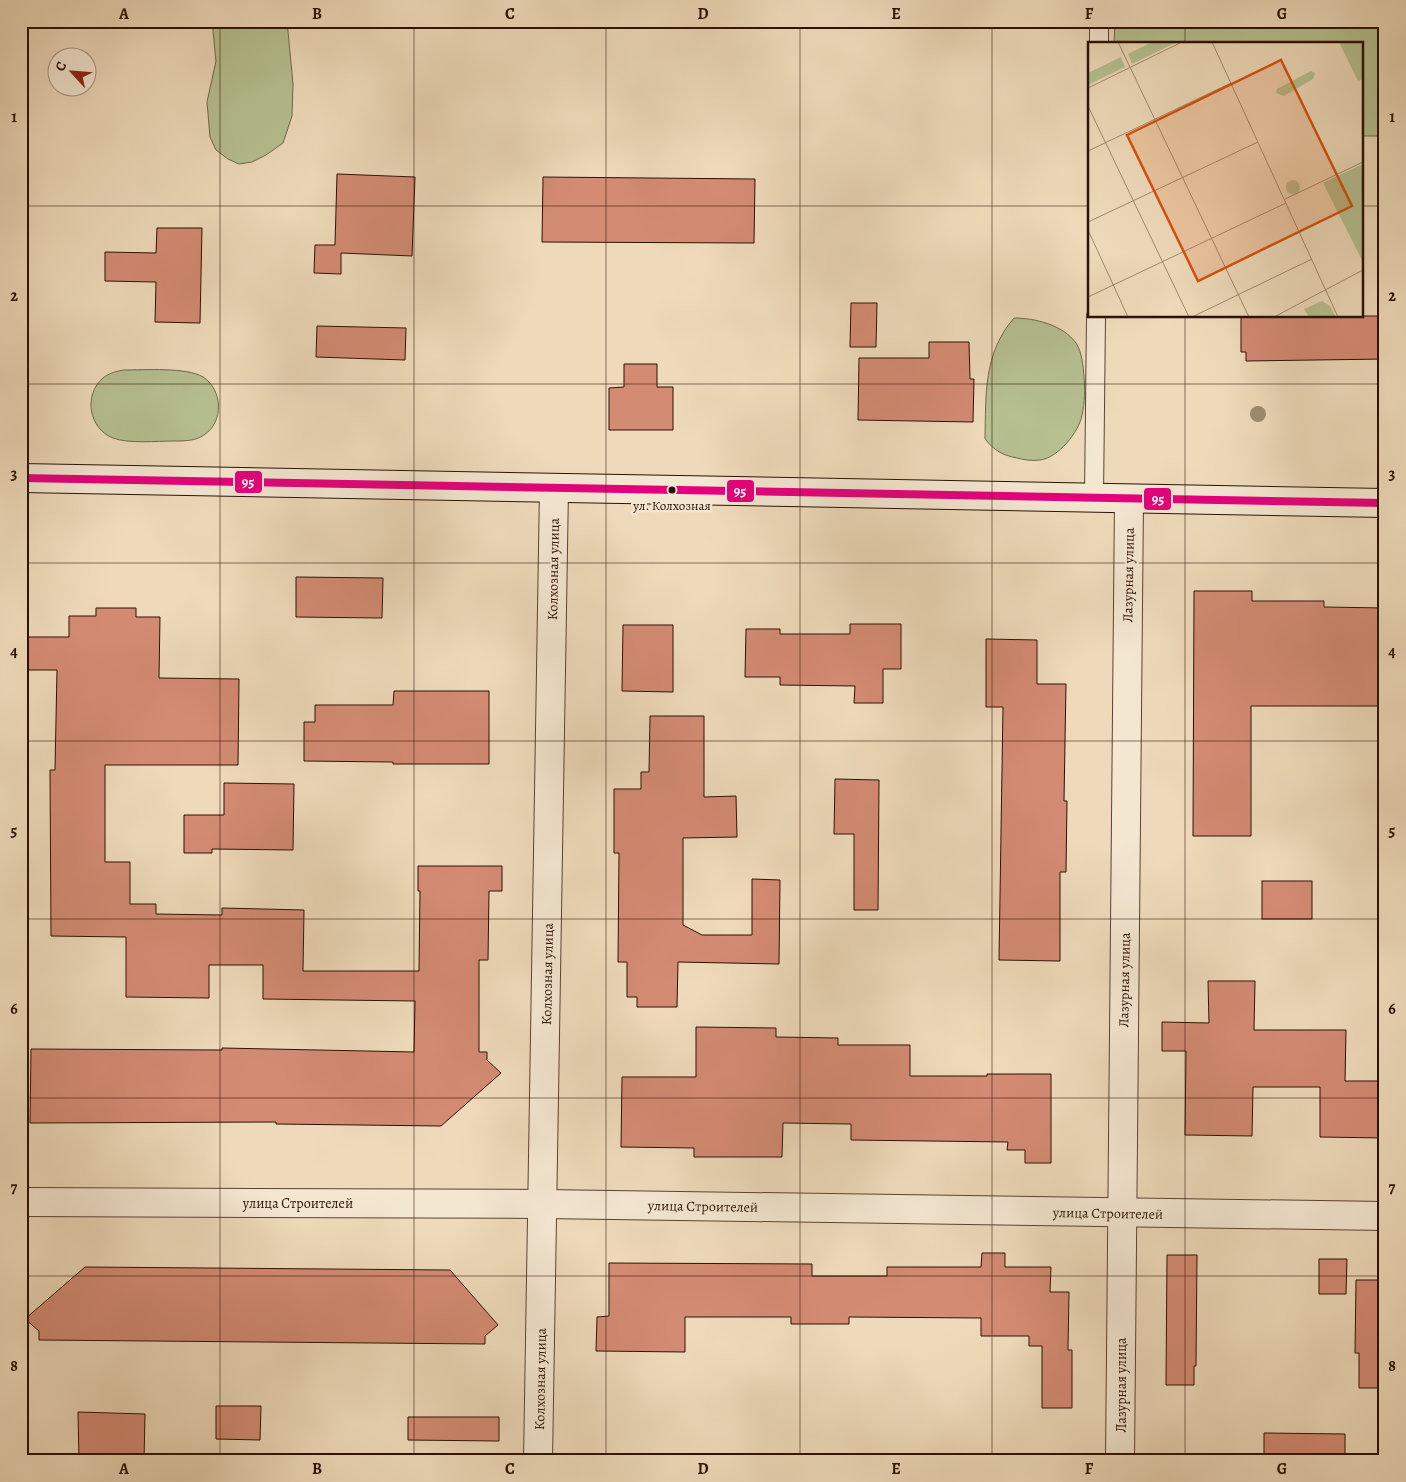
<svg xmlns="http://www.w3.org/2000/svg" width="1406" height="1482" font-family="Alegreya,serif">
  <style>
    .green { fill: #b6c091; stroke: #71684a }
    .building { fill: #d48b74; stroke: #2c1003 }
    .lines { fill: none; stroke-linecap: round; stroke-linejoin: round }
    .lane-casing { stroke: #5c4231; stroke-width: 20 }
    .street-casing { stroke: #5c4231; stroke-width: 30 }
    .secondary-casing { stroke: #2c1003; stroke-width: 30 }
    .lane { stroke: #f4e7d2; stroke-width: 18 }
    .street { stroke: #f4e7d2; stroke-width: 28 }
    .secondary { stroke: #f4e7d2; stroke-width: 28 }
    .bus-1-casing { stroke: #f4e7d2; stroke-width: 11 }
    .bus-1 { stroke: #e5007d; stroke-width: 8 }
    .tree { fill: #9e8d71 }
    .grid { fill: none; stroke: #2c1003; stroke-width: 1; stroke-opacity: 0.55 }
    .bus-dot { fill: #2c1003; stroke: #f4e7d2; stroke-width: 2 }
    .labels { text-anchor: middle; stroke-width: 4.5; stroke-linejoin: round; paint-order: stroke }
    .bus-label { font-size: 13px; fill: #2c1003; stroke: #f4e7d2 }
    .street-label { font-size: 14px; fill: #2c1003; stroke: #f4e7d2 }
    .inset-road { fill: none; stroke: #a08971; stroke-width: 1 }
    .view { fill: #d5520b; fill-opacity: 0.15; stroke: #d5520b; stroke-width: 2.5 }
    .inset-edge { fill: none; stroke: #2c1003; stroke-width: 2.5 }
    .line-badge { stroke: #f4e7d2; stroke-width: 2 }
    .badge-label { font-size: 14px; text-anchor: middle; font-weight: bold; fill: #fff }
    .neatline { fill: none; stroke: #2c1003; stroke-width: 2 }
    .grid-label { font-size: 16px; text-anchor: middle; font-weight: bold; fill: #2c1003 }
  </style>
  <rect width="100%" height="100%" fill="#eedaba"/>
  <filter id="stains"><feTurbulence type="fractalNoise" baseFrequency=".004" numOctaves="4"/><feColorMatrix values="0 0 0 0 .2 0 0 0 0 .09 0 0 0 0 .02 0 0 0 .5 -.17"/></filter>
  <radialGradient id="worn" r=".72"><stop offset=".6" stop-color="#630" stop-opacity="0"/><stop offset="1" stop-color="#630" stop-opacity=".3"/></radialGradient>
  <g class="green">
    <path d="M212 21H287L293 84 292 116 283 143 266 155 252 162 239 164 228 159 216 150 210 137 207 102 216 61Z"/>
    <path d="M1115 21H1385V136H1362V44H1114Z"/>
    <path d="M1014 318C1035 318 1063 325 1076 343 1082 352 1083 366 1084 376 1085 389 1085 402 1082 415 1079 432 1058 458 1040 460 1032 461 1024 460 1017 458 1002 455 995 451 985 439 986 395 983 354 1014 318Z"/>
    <path d="M124 370C144 370 187 367 203 377 223 390 224 422 204 435 195 441 185 441 174 441 157 441 129 444 113 438 89 429 83 395 103 378 109 373 117 371 124 370Z"/>
  </g>
  <g class="building">
    <path d="M337 174 415 177 412 256 341 253V274L314 273 315 245H335Z"/>
    <path d="M543 177 755 179 754 243 542 242Z"/>
    <path d="M157 228H202L200 323 155 322 156 282 105 281V252L156 253Z"/>
    <path d="M851 303H877L876 347H850Z"/>
    <path d="M1241 316H1385V359L1246 361V352H1241Z"/>
    <path d="M317 326 406 328 405 360 316 357Z"/>
    <path d="M929 342H969L970 379H974L973 422 858 420 859 358H929Z"/>
    <path d="M624 364H657V387H673V430H609V388L624 387Z"/>
    <path d="M296 577 383 578 382 618 296 617Z"/>
    <path d="M1194 591H1252V601H1324V607L1385 608V706H1251V836H1193Z"/>
    <path d="M96 608H136V617H160L159 678 239 679 238 765H105V862H130V904H156V914L222 915V908L304 910 303 971H419L420 891H418V866H502V891H489L488 960H479V1052H487V1060L501 1073 441 1126 276 1124V1122L30 1123 31 1049 222 1050V1048L414 1052 415 1001 263 999V965H209V998L126 997V937L51 936 50 770H55L57 670H27V637H69V616H96Z"/>
    <path d="M850 624H901V669H883V703H854L855 686 780 685V677H745L746 629H780V634H850Z"/>
    <path d="M623 625H673V692L622 691Z"/>
    <path d="M986 639 1037 640V684H1066L1064 801H1067L1066 872H1060V961L999 960 1003 707H986Z"/>
    <path d="M394 691H489V764H393V762L304 761V722H315V705H393Z"/>
    <path d="M650 716H704V797L736 796 737 837 683 838V925L702 935H752V879L780 880 779 964 678 962 677 1007H637V997H627V962H618L619 853H614V789H641V772H649Z"/>
    <path d="M835 779 879 780 878 910H854V834H834Z"/>
    <path d="M224 783 294 784 293 850 212 849V853H184V815H224Z"/>
    <rect x="1262" y="881" width="50" height="38"/>
    <path d="M1208 981H1255L1254 1030H1346L1345 1081H1385V1138L1320 1137V1087H1253L1252 1136 1185 1135 1186 1051H1162V1022L1209 1023Z"/>
    <path d="M696 1027 776 1028V1037L838 1038V1045H910V1076H987V1074H1051V1163H1025V1150H1007L1008 1142 851 1140V1124L783 1123 782 1157H694V1148L621 1147 622 1077H696Z"/>
    <path d="M982 1253H1005V1267H1051L1050 1292H1069L1068 1350H1072V1408H1042V1346H1029V1336H981V1318L849 1317V1324H791V1317H685V1352L596 1351 597 1317 609 1316V1263L812 1264V1276H887V1267H981Z"/>
    <path d="M1167 1255H1197L1196 1366H1194V1385H1166Z"/>
    <path d="M1319 1259H1347L1346 1294H1319Z"/>
    <path d="M85 1267 450 1270 498 1325 485 1336V1344L39 1340V1331L25 1319Z"/>
    <path d="M1356 1280H1385V1388H1359V1353H1355Z"/>
    <path d="M216 1406H261L260 1440 216 1439Z"/>
    <path d="M78 1412 145 1414 144 1461H79Z"/>
    <path d="M408 1417H499V1441L408 1440Z"/>
    <path d="M1264 1433 1345 1434V1461H1264Z"/>
  </g>
  <g class="lines">
    <g class="lane-casing">
      <g id="lane">
        <path d="M1099 44V21"/>
        <path d="M1094 498 1096 316"/>
      </g>
    </g>
    <g class="street-casing">
      <g id="street">
        <path d="M21 1202 544 1204 1385 1216"/>
        <path d="M538 1461 554 488"/>
        <path d="M1120 1461 1129 499"/>
      </g>
    </g>
    <g class="secondary-casing">
      <path id="secondary" d="M21 478 1385 503"/>
    </g>
    <use href="#lane" class="lane"/>
    <use href="#street" class="street"/>
    <use href="#secondary" class="secondary"/>
    <g class="bus-1-casing">
      <path id="bus-1" d="M21 478 1385 503"/>
    </g>
    <use href="#bus-1" class="bus-1"/>
  </g>
  <circle class="tree" cx="1258" cy="414" r="8"/>
  <path class="grid" d="M220 21V1461M414 21V1461M606 21V1461M800 21V1461M992 21V1461M1185 21V44M21 206H1090M1362 206H1385M1185 316V1461M21 384H1385M21 563H1385M21 741H1385M21 919H1385M21 1098H1385M21 1276H1385"/>
  <circle class="bus-dot" cx="672" cy="490" r="4.5"/>
  <g class="labels">
    <g class="bus-label">
      <text x="672" y="510">ул. Колхозная</text>
    </g>
    <g class="street-label">
      <text transform="translate(553 569) rotate(-89)" y="5">Колхозная улица</text>
      <text transform="translate(1128 575) rotate(-89)" y="5">Лазурная улица</text>
      <text transform="translate(547 974) rotate(-89)" y="5">Колхозная улица</text>
      <text transform="translate(1124 980) rotate(-89)" y="5">Лазурная улица</text>
      <text x="298" y="1208">улица Строителей</text>
      <text transform="translate(703 1206) rotate(1)" y="5">улица Строителей</text>
      <text transform="translate(1108 1213) rotate(1)" y="5">улица Строителей</text>
      <text transform="translate(540 1379) rotate(-89)" y="5">Колхозная улица</text>
      <text transform="translate(1121 1385) rotate(-90)" y="5">Лазурная улица</text>
    </g>
  </g>
  <g transform="translate(1088 42)">
    <rect width="275" height="275" fill="#eedaba"/>
    <path d="M64 0H89L44 22 40 12ZM251 0H275V37L270 39ZM33 15 37 25 0 43V31ZM223 29 227 31 225 37 196 54 188 51 189 47ZM275 122V218H274L235 141ZM198 145a7 7 0 1 1 14 0a7 7 0 1 1-14 0ZM234 259 242 264 248 275H221L216 267Z" fill="#b6c091"/>
    <path class="inset-road" d="M30 0 161 275M124 0 250 275M0 46 94 0M0 64 101 275M0 109 143 41M197 157 275 120M0 180 170 100M0 188 40 275M0 255 198 161M104 275 224 217M186 275 275 228"/>
    <path class="view" d="M193 18 264 164 110 239 39 93Z"/>
    <rect width="275" height="275" class="inset-edge"/>
  </g>
  <g class="line-badge">
    <rect x="234" y="470" width="29" height="24" rx="5" fill="#e5007d"/>
    <rect x="726" y="479" width="29" height="24" rx="5" fill="#e5007d"/>
    <rect x="1143" y="487" width="29" height="24" rx="5" fill="#e5007d"/>
  </g>
  <g class="badge-label">
    <text x="248" y="487">95</text>
    <text x="740" y="496">95</text>
    <text x="1158" y="504">95</text>
  </g>
  <rect width="1406" height="1482" fill="none" stroke="#eedaba" stroke-width="55"/>
  <g transform="translate(72 72) rotate(296)"><circle r="24" fill="#f4e7d2" stroke="#a4917f"/>
  <path d="M0-4L9 19L0 12L-9 19Z" fill="#8f2418"/>
  <text y="-8" font-size="14" font-weight="bold" text-anchor="middle" fill="#2c1003">С</text>
  </g>
  <rect x="28" y="28" width="1350" height="1426" class="neatline"/>
  <g class="grid-label">
    <text x="124" y="19">A</text>
    <text x="317" y="19">B</text>
    <text x="510" y="19">C</text>
    <text x="703" y="19">D</text>
    <text x="896" y="19">E</text>
    <text x="1089" y="19">F</text>
    <text x="1282" y="19">G</text>
    <text x="14" y="122">1</text>
    <text x="1392" y="122">1</text>
    <text x="14" y="301">2</text>
    <text x="1392" y="301">2</text>
    <text x="14" y="479">3</text>
    <text x="1392" y="479">3</text>
    <text x="14" y="657">4</text>
    <text x="1392" y="657">4</text>
    <text x="14" y="836">5</text>
    <text x="1392" y="836">5</text>
    <text x="14" y="1014">6</text>
    <text x="1392" y="1014">6</text>
    <text x="14" y="1193">7</text>
    <text x="1392" y="1193">7</text>
    <text x="14" y="1371">8</text>
    <text x="1392" y="1371">8</text>
    <text x="124" y="1474">A</text>
    <text x="317" y="1474">B</text>
    <text x="510" y="1474">C</text>
    <text x="703" y="1474">D</text>
    <text x="896" y="1474">E</text>
    <text x="1089" y="1474">F</text>
    <text x="1282" y="1474">G</text>
  </g>
  <rect width="100%" height="100%" filter="url(#stains)"/>
  <rect width="100%" height="100%" fill="url(#worn)"/>
</svg>
